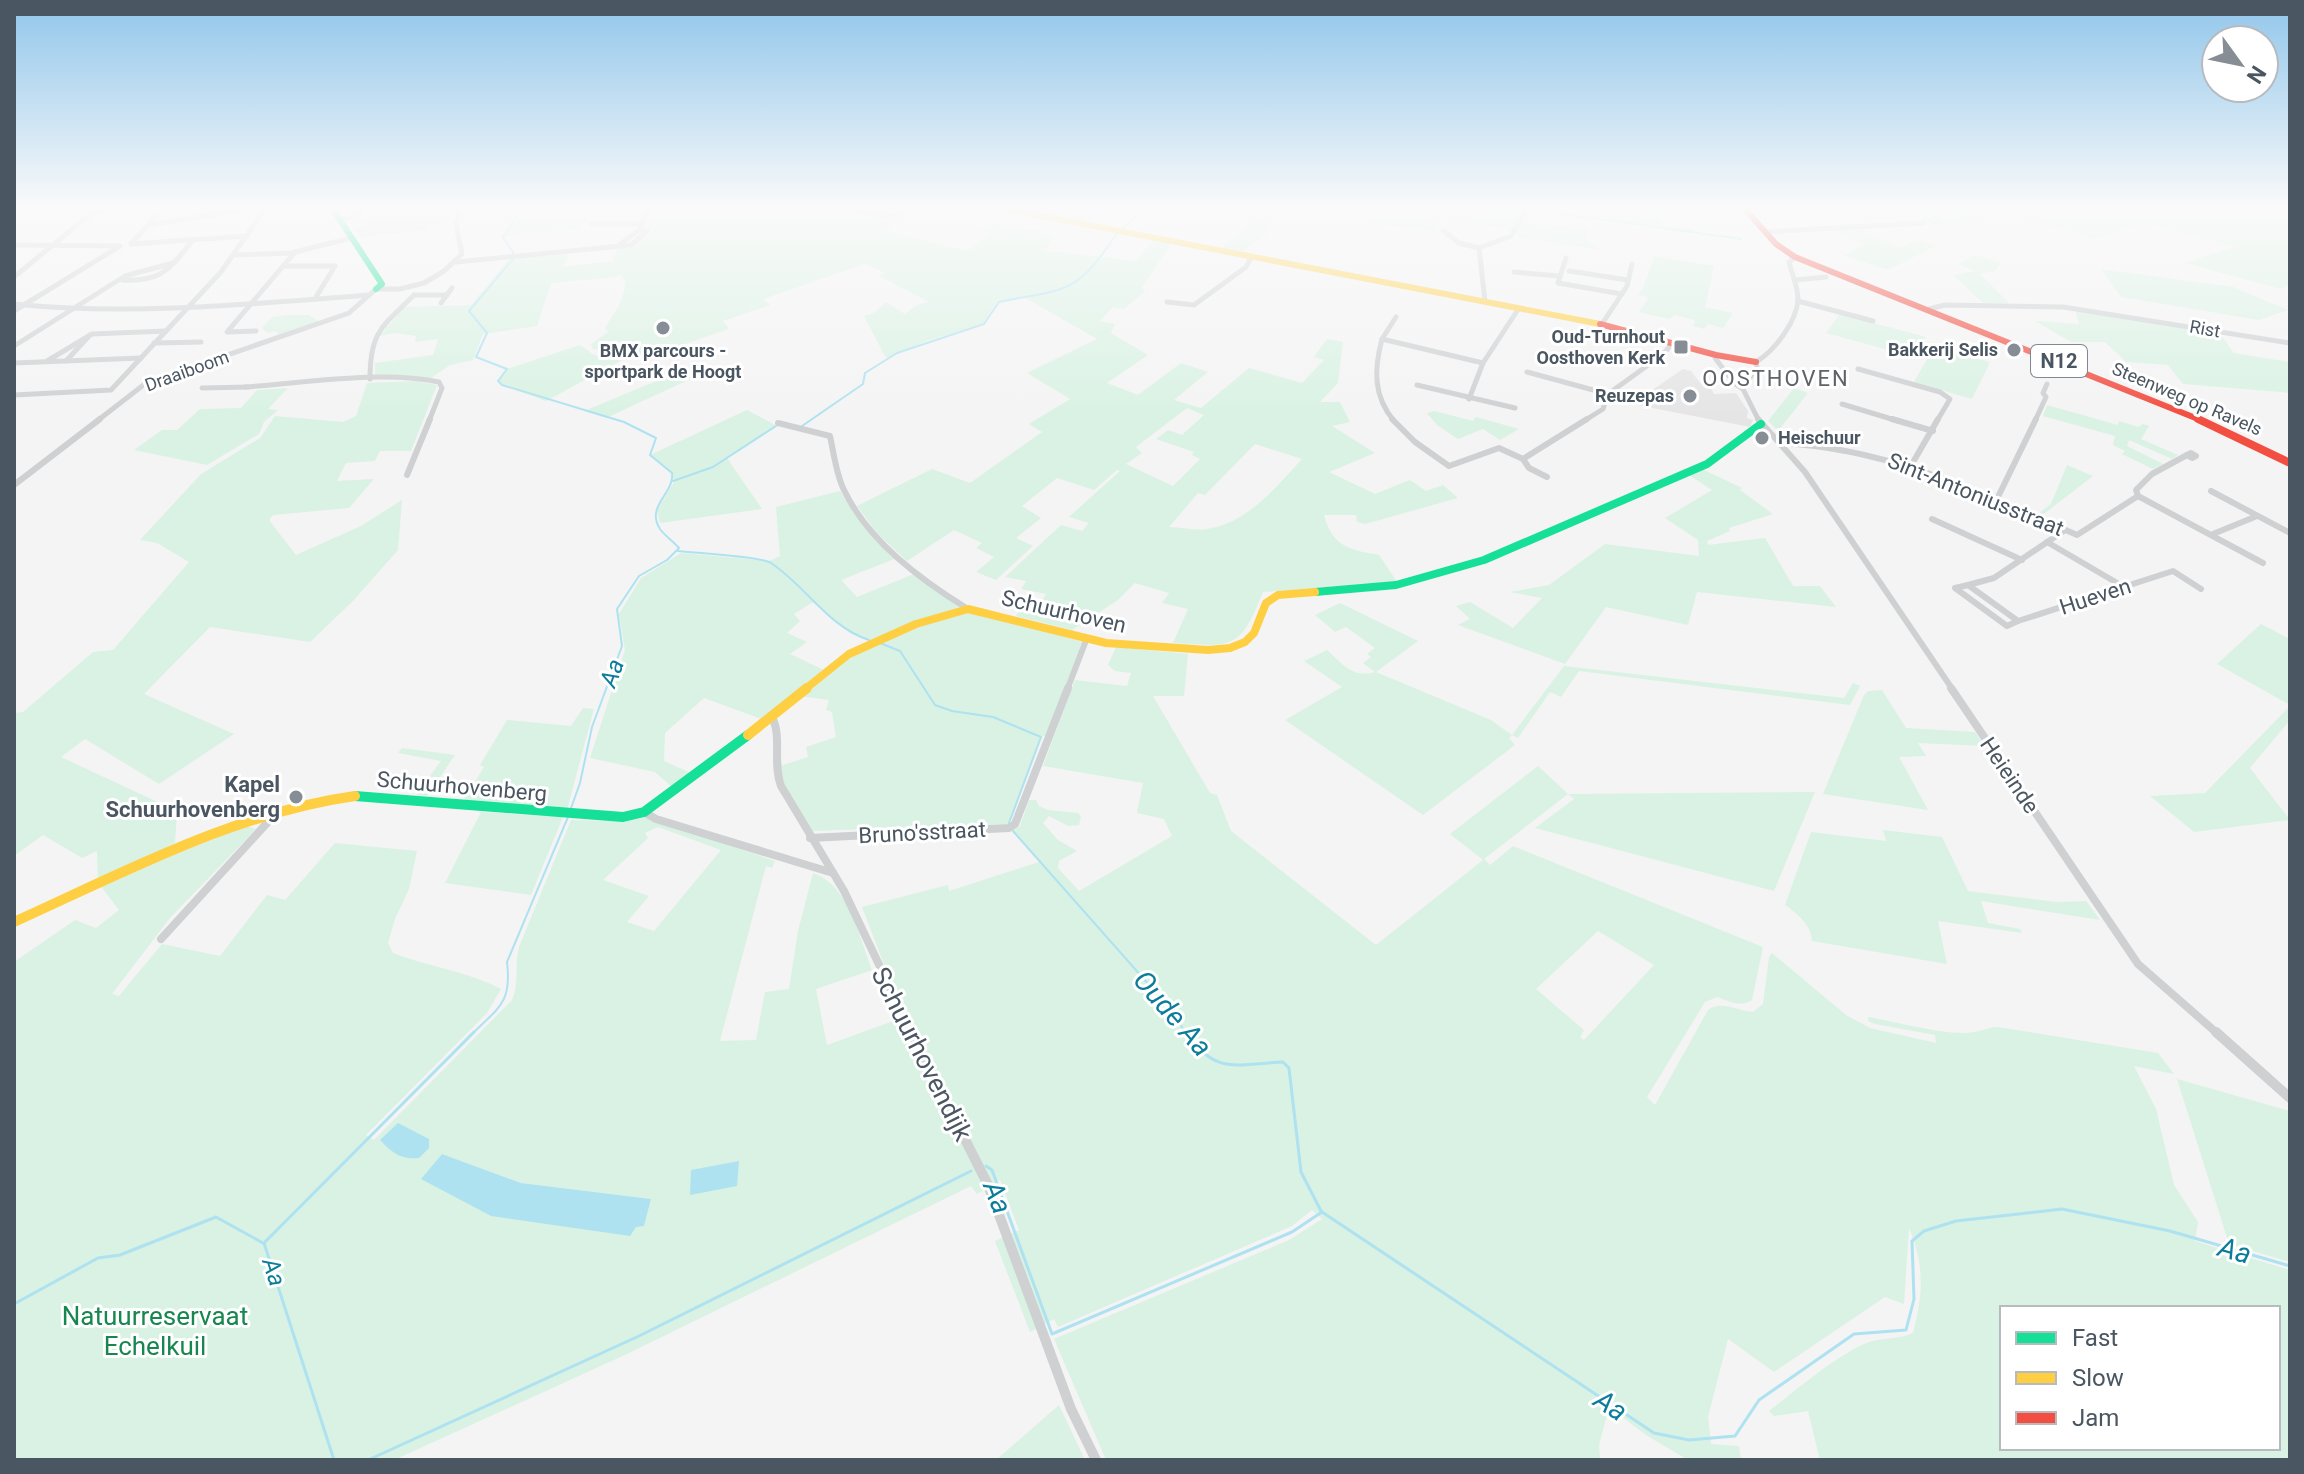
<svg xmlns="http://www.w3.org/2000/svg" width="2304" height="1474" font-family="Roboto,sans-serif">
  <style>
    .education { fill: #e6e5e6 }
    .green { fill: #d9f2e3; fill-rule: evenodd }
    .water { fill: #aee2f0 }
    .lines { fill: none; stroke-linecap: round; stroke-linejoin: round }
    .stream-far1 { stroke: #aee2f0; stroke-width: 2 }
    .stream { stroke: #aee2f0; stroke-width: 3 }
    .street-far3 { stroke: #ced0d2; stroke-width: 5 }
    .street-far2 { stroke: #ced0d2; stroke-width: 6 }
    .street-far1 { stroke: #ced0d2; stroke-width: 8 }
    .street { stroke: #ced0d2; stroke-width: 10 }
    .fast-far2 { stroke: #16e098; stroke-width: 6 }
    .fast-far1 { stroke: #16e098; stroke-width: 8 }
    .fast { stroke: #16e098; stroke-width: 10 }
    .slow-far2 { stroke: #ffcf43; stroke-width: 6 }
    .slow-far1 { stroke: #ffcf43; stroke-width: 8 }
    .slow { stroke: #ffcf43; stroke-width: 10 }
    .jam-far1 { stroke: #f24e42; stroke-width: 6 }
    .jam { stroke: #f24e42; stroke-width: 8 }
    .poi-dot { fill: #868d94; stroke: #fff; stroke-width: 3 }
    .labels { text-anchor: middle; stroke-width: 6; stroke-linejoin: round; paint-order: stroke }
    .far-street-label { font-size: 18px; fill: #4a5661; stroke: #fff }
    .far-poi-label { font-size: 18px; font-weight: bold; fill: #4a5661; stroke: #fff; text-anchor: end }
    .shield { fill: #fff; stroke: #808990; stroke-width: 2 }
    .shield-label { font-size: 20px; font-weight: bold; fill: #4a5661 }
    .far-quarter-label { font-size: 22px; letter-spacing: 2px; fill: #5f6368; stroke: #fff }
    .street-label { font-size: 22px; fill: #4a5661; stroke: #fff }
    .poi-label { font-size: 22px; font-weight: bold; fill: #4a5661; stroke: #fff; text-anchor: end }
    .water-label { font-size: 24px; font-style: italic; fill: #0c7c9b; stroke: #fff }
    .near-street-label { font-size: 26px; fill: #4a5661; stroke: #fff }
    .near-park-label { font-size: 26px; fill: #17864f; stroke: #fff }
    .near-water-label { font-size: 28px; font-style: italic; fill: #0c7c9b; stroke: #fff }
  </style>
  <rect width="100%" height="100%" fill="#f4f4f4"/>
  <g class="education">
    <path d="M449 216V223L428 225 427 230 360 237 354 228 372 223 349 224 357 218Z"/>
    <path d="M1683 369 1691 371 1701 384H1709L1714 394 1736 393 1748 411 1747 418 1753 420 1750 427 1632 404Z"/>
  </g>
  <g class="green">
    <path d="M653 209H835L900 220 885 230 967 251 990 233 979 231 993 223 1054 234 1046 251 1136 261 1153 240 1172 243 1141 289 1146 290 1124 309 1113 307 1100 321 1115 324 1111 333 1148 355 1107 383 1138 395 1181 363 1208 372 1174 400 1201 408 1249 368 1302 383 1324 360 1314 357 1327 339 1343 342 1338 383 1320 402H1340L1350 422 1332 426 1375 453 1329 472 1375 494 1410 480 1426 491 1443 485 1458 498 1365 524 1357 522 1356 515H1324C1332 547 1351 550 1379 555L1398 583 1263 592C1240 650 1233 647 1173 643L1188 609 1162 603 1169 593 1135 583 1118 600 1072 630 1016 616 1026 599 1042 600 1046 594 1021 589 1026 581 1005 577 1061 525 1082 531 1089 523 1069 517 1120 471 1117 470 1094 490 1057 478 1022 506 1041 518 1016 538 1033 546 996 580 976 572 994 557 976 548 982 543 954 530 907 561 877 533 857 506 932 469 970 483 1042 432 1029 424 1070 399 1027 373 1097 339 1024 297 997 303 985 323 927 341 886 358 864 316 874 313 886 302 905 314 917 305 929 302 879 276 885 273 865 264 763 299 770 305 723 321 729 329 647 357 592 349 591 344 608 332 605 328 621 302 626 282 619 274 618 277 551 283 537 326 483 334 473 360 450 365 431 378 375 377V363L433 355 438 339 415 342 416 336 395 333 380 336 404 307 471 305 509 259 569 254 563 267 613 261 617 248 639 242 652 231 645 227ZM1187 408 1204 415 1182 435 1168 430 1156 439 1194 452 1192 455 1200 459 1173 486 1126 464 1142 453 1136 447ZM1255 444 1302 459C1276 487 1248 523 1207 529 1196 531 1181 527 1169 527L1198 493 1205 495Z"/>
    <path d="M1386 209H1432L1430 218 1443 232 1369 224Z"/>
    <path d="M1439 209H1618L1662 215V225L1695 229V233L1559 214 1524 212 1520 223 1589 228 1586 240 1599 250 1516 237 1517 231 1435 217Z"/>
    <path d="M1884 209H2290V284L2281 289 2185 263 2234 247 2146 223 2095 239 2011 215 1957 224 1927 223 1916 213H1906L1910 218 1895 219Z"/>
    <path d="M598 210 609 212 594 215 574 230 524 233 507 237 505 234 516 217 589 218Z"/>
    <path d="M1261 220 1272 225 1265 230 1269 232 1242 252 1221 248 1254 221Z"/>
    <path d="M1858 229 1901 247 1920 240 1936 246 1888 270 1844 256 1864 244 1834 230Z"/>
    <path d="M1975 255 2001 263 1994 272 1979 273 2009 303H1983L1953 275 1975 271 1959 264Z"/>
    <path d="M1654 256 1714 266 1705 307 1733 313 1723 328 1708 324 1704 329 1693 326 1695 320 1674 315 1669 319 1639 312 1649 297 1638 295 1643 289Z"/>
    <path d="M2101 269 2233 287 2288 310 2259 320 2121 297Z"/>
    <path d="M2075 309 2220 334 2234 353 2290 362V393L2183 384 2168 365 2126 362 2105 342H2071L2035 321 2079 324Z"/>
    <path d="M1840 314 1926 337 1914 357 1826 333Z"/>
    <path d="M288 315H308L320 322 282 336 275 331 267 333 262 328 272 317Z"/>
    <path d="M580 345 594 355 622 360 546 401 502 385 498 381 507 369Z"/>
    <path d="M1934 347 1990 362 1972 399 1914 382Z"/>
    <path d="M683 370 699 375 606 418 584 411Z"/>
    <path d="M415 381 437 385 411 451H380L375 461 346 463 337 481 374 479 349 508 273 515 269 520 296 555 361 526 402 500 398 550 354 600 310 642 210 627 144 694 234 734 159 784 85 739 61 757 177 811 175 843 98 882 97 851 82 858 43 835 14 856V713L23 712 93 652 113 650 189 562 157 543 140 540 201 474 260 438 275 416 343 422 356 416 367 383Z"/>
    <path d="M288 388 268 409 278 410 264 422 259 434 207 465 134 450 162 430H177L200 409 241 408 257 390Z"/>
    <path d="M1794 388 1808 393 1778 431 1768 421Z"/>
    <path d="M2047 405 2118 425 2119 421 2138 427 2143 424 2149 426 2141 439 2178 455 2172 459 2129 440 2127 446 2163 464 2153 469 2122 454 2125 451 2113 445 2115 436 2043 416Z"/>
    <path d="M747 410 777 426 727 458 762 509 660 523 657 511 674 482 672 473 650 455Z"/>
    <path d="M1434 411 1473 421 1476 417 1519 429 1500 440 1483 429 1458 439 1437 425 1427 413Z"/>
    <path d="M2067 465 2093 476 2041 516 2037 515 2051 504Z"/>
    <path d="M1702 469 1742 488 1740 490 1773 514 1729 528 1730 531 1707 541 1708 545 1765 538 1793 586H1820L1836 607 1697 592 1688 625 1606 607 1565 664 1458 625 1470 619 1456 606 1470 602 1513 628 1542 598 1510 592 1549 585 1605 544 1699 556 1698 540 1665 518 1712 490 1689 475Z"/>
    <path d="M840 491 853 512 897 558 841 580 857 597 914 574 960 607 870 640 851 634 813 602 794 614 800 621 787 633 807 642 790 654 824 670 764 720 704 698 665 733 664 761 691 773 672 787 655 772 590 758 625 650 619 614 641 578 681 553 769 561 780 556 776 507Z"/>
    <path d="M1340 603 1418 641 1376 672 1491 720 1512 735 1564 666 1844 698 1853 683 1860 686 1850 705 1579 671 1561 697 1550 692 1518 738 1512 735 1509 738 1515 745 1423 815 1285 720 1342 687 1304 661 1327 650C1344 665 1352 678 1375 672L1363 663 1371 657 1367 654 1375 648 1346 627 1335 632 1315 615Z"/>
    <path d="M971 611 1083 642 1046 735 1041 737 1009 824 812 831 786 791 780 766 808 757 806 747 836 737 832 712 826 710 829 700 800 696 854 655 933 621Z"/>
    <path d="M2261 624 2290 639V705L2217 664Z"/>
    <path d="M1116 647 1188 654 1184 696H1153L1210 793 1217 795 1231 831 1376 945 1483 860 1450 834 1538 766 1568 794 1815 792 1774 891 1535 828 1574 799 1568 794 1484 859 1490 865 1513 846 1763 947 1752 1000C1740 1008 1729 1001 1717 997L1705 1002 1647 1097 1655 1105 1708 1010C1721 1000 1738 1011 1753 1012L1763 1004 1769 957 1772 953 1846 1015 1870 1028 1936 1043 1935 1035 1875 1024 1868 1021V1017C1894 1021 1949 1037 1974 1032 1982 1031 1989 1027 1998 1027L2158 1053 2174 1074 2134 1066 2156 1109 2174 1185 2198 1222 2195 1241 2290 1270V1460H1820L1808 1411 1774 1416 1769 1411C1799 1388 1830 1360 1864 1344 1879 1337 1897 1340 1913 1333 1923 1295 1925 1265 1909 1228L1904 1304 1885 1297 1774 1372 1728 1339 1708 1417 1711 1444 1739 1446 1741 1460H1688L1646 1435 1609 1407 1599 1445 1600 1460H1106L1054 1339 1289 1240 1322 1219 1312 1210 1292 1226 1058 1327 1054 1319 1030 1332 995 1241 1019 1230 1000 1180 977 1194 971 1186 627 1354 394 1460H14V962L75 920 96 928 119 910 99 884 247 826 256 829 170 918 112 994 119 996 162 944 220 956 267 895 285 900 335 843 417 851 409 889 395 919 388 943 393 953C429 967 467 971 501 989L487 1013 366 1135 374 1140 512 1000C520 982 514 965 519 947L571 820 625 821 640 815 775 861 772 868 766 866 720 1041 756 1040 765 992 789 989 798 931 813 873C849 885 859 937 872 970L816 989 827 1045 896 1020 935 1095 945 1094 888 975 862 907 948 885 949 891 1039 862 1012 831 1020 826 1029 800H1036L1039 806 1048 810 1078 813 1081 816 1079 825 1068 826 1049 816 1043 823 1058 840 1077 851 1059 861 1058 868 1079 891 1172 836 1164 819 1137 813 1143 783 1043 766 1075 680 1127 686 1131 673 1115 671 1108 665ZM658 827 721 850 654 931 627 922 649 896 603 880 648 838 645 833ZM1598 931 1654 965 1584 1040 1580 1037 1584 1030 1536 989ZM442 1154 521 1183 651 1199 644 1226 492 1216 422 1179ZM2002 1308H2278V1448H2002Z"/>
    <path d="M1882 690 1906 728 1975 732 1985 746 1918 743 1926 756 1899 757 1928 810 1823 794 1864 695 1868 691Z"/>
    <path d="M2290 706V720L2250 768 2290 820 2194 832 2150 796 2205 793Z"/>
    <path d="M583 708 594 709 567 810 464 800 484 767 480 765 507 720 571 726Z"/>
    <path d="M402 748 455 755 427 796 416 795 441 761 398 753Z"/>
    <path d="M481 812 563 817 531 895 445 883Z"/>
    <path d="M1883 830 1942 837 1968 891 2057 902 2086 901 2100 920 1981 901 1988 923 2020 929 2022 933 1938 921 1947 964 1812 941C1812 926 1797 913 1785 905L1811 832 1886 841Z"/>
    <path d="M2177 1079 2290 1111V1262L2229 1244Z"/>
    <path d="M1059 1405 1085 1460H996Z"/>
  </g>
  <g class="water">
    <path d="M398 1123 429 1139V1148L419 1158C401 1160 392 1153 380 1140Z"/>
    <path d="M442 1154 521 1183 651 1199 644 1226 636 1227 630 1236 491 1216 421 1179Z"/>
    <path d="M739 1161 737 1186 690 1195 691 1170Z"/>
  </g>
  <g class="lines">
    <g class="stream-far1">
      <path d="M1468 209 1555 213 1741 239"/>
      <path d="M1927 209 1941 223H1934"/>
      <path d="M1122 229 1145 209"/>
      <path d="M514 254 503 237 522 209"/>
      <path d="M513 259 469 311 487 333 476 357 507 369 498 381 502 385 624 422 656 438 650 455 672 473C675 493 645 506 660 529 665 536 673 541 679 548L667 560 639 576 617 609 622 646 592 727 580 783 570 811"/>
      <path d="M802 426 863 384 865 373 897 353 984 324 999 302C1069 288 1076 295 1117 233"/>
      <path d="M673 481 713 467 776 426"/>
      <path d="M678 551C695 553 760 556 771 563 807 587 827 626 869 640"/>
      <path d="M880 643 900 651 935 705 952 711 993 717 1041 737 1009 823"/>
      <path d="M1013 831 1158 995 1187 1034"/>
      <path d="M472 1034C499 1007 512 1003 507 962L568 817"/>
    </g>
    <g class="stream">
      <path d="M1185 1032C1217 1076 1234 1064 1283 1062L1289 1068 1301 1172 1321 1211"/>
      <path d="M986 1166 992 1170 1052 1334 1292 1232 1322 1212 1654 1433 1689 1440 1735 1436 1759 1400 1854 1334 1906 1330 1914 1299 1912 1241 1924 1231 1956 1221 2062 1209 2170 1231 2290 1266"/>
      <path d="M14 1304 98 1258 120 1255 216 1217 263 1243"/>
      <path d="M334 1460 264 1243 474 1032"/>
      <path d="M368 1460 639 1336 971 1171"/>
    </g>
    <g class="street-far3">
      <path d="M845 209 892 217 909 209"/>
      <path d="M340 220 357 216 363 209"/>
      <path d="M592 224H643"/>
      <path d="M148 225 248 209"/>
      <path d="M1444 231 1459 243 1479 248 1485 301"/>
      <path d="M1765 232 1924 223"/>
      <path d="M131 244 247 236"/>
      <path d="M131 244 157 215"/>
      <path d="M14 245 120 246 14 311"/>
      <path d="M618 246 639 230 649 209"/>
      <path d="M1479 248 1511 236 1524 213"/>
      <path d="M234 255 291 253 351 238"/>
      <path d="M1566 258 1558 283 1622 294"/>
      <path d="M456 262 631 245 647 231 639 230"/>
      <path d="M283 266H335L316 297"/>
      <path d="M1569 271 1628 280"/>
      <path d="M1514 272 1559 276"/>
      <path d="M14 277 94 211H104"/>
      <path d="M122 280C163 282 169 269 193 240"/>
      <path d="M1795 280 1826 277"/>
      <path d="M414 295H446"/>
      <path d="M1798 301 1873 321"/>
      <path d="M1167 302 1194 305 1246 267 1252 256"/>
      <path d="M441 303 452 288"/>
      <path d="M14 304C131 316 252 304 369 295"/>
      <path d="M1929 309 1945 305 2063 307 2290 343"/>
      <path d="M1602 324 1627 286 1632 264"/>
      <path d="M256 331 227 332 295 252"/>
      <path d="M1382 339 1396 317"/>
      <path d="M154 343 201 342"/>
      <path d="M14 346 125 276 173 263"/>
      <path d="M1716 355 1715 358 1735 384 1743 389"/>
      <path d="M47 361 92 334 166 331"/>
      <path d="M66 361 89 336"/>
      <path d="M14 363 141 358"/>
      <path d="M1858 369 1940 392 1950 399 1937 421"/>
      <path d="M1527 372 1608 394"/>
      <path d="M370 379C370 331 382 327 414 295"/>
      <path d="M1417 385 1515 408"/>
      <path d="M245 387C305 383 380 370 439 382L442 388 429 421"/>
      <path d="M202 388 248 387"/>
      <path d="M1743 389 1759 421"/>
      <path d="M1743 389 1757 367 1756 362C1774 351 1797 322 1798 299 1798 287 1792 274 1789 262L1795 257"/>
      <path d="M14 395 111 390 221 272 265 209"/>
      <path d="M1469 399 1483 363 1519 308"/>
      <path d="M1842 404 1898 421"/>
      <path d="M97 421 146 383 349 313 376 289H400L424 283 444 271 462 254 456 224 459 209"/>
      <path d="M1394 421C1373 396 1374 369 1382 339L1483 363"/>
      <path d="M1584 421 1603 409 1608 394 1662 355 1673 343"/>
      <path d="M2035 421 2046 397 2043 393 2047 384"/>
    </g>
    <g class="street-far2">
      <path d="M1392 419 1415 442 1449 466 1499 448 1523 459 1587 419"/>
      <path d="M1758 419 1805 472 1953 690"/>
      <path d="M1892 419 1933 431"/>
      <path d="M778 423 830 436C834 454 836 474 844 490 868 541 921 580 968 609"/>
      <path d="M1781 443C1891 449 1978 492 2077 535L2138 496"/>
      <path d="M2191 453 2196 456 2192 458 2187 455Z"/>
      <path d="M1523 459 1529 468 1547 477"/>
      <path d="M1912 464 1938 419"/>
      <path d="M407 475 430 419"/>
      <path d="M14 485 100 419"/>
      <path d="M2211 491 2290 533"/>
      <path d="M2138 496 2263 563"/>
      <path d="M2138 496 2136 490 2152 474 2187 455"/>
      <path d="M1996 501 2036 419"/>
      <path d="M1932 519 2022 560"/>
      <path d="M2065 530 1994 578 1968 585 2018 621 2173 571 2201 589"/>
      <path d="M2213 534 2257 516"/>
      <path d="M2047 542 2124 587"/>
      <path d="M1968 585 1955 588 2007 626 2018 621"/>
      <path d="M1067 690 1087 638"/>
    </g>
    <g class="street-far1">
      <path d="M1951 688 2138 964 2218 1034"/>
      <path d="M771 716C783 734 772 763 781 786L844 891 912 1034"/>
      <path d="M644 812 656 819 833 873"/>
      <path d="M810 838 1009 828 1015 824 1068 688"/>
      <path d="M161 939 278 811"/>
    </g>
    <g class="street">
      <path d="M911 1032 988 1185 1071 1409 1096 1460"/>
      <path d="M2216 1032 2290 1098"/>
    </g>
    <path class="fast-far2" d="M333 209 382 284 376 289"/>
    <path class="fast-far1" d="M1315 592 1396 585 1484 560 1707 464 1761 424"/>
    <path class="fast" d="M355 796 623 817 644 812 748 735"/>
    <path class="slow-far2" d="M1006 209 1600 324"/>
    <path class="slow-far1" d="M804 690 849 654 916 624 968 609 1106 643 1208 650 1230 648 1245 642 1254 633 1266 603 1278 595 1315 592"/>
    <g class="slow">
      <path d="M748 735 807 688"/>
      <path d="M14 922C125 872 234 813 355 796"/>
    </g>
    <g class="jam-far1">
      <path d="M1745 209 1776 244 1795 257 2203 421"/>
      <path d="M1600 324 1716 355 1756 362"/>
    </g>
    <path class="jam" d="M2198 419 2290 463"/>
  </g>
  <linearGradient id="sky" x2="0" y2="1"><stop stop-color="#91c6eb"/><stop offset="0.5" stop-color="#fafafa"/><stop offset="1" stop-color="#fafafa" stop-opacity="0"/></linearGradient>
  <rect width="2304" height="416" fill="url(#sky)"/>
  <g class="poi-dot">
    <circle cx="663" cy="328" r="8"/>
    <rect x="1673" y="339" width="16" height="16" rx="4"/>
    <circle cx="2014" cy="350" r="8"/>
    <circle cx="1690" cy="396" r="8"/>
    <circle cx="1762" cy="438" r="8"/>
    <circle cx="296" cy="797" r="8"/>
  </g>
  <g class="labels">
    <g class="far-street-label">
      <text transform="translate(2205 329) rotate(10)" y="6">Rist</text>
      <text transform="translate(187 371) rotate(-20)" y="6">Draaiboom</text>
      <text transform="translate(2187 399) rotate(23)" y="6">Steenweg op Ravels</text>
    </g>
    <g class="far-poi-label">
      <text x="1665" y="343">Oud-Turnhout<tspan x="1665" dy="21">Oosthoven Kerk</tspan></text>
      <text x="1998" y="356">Bakkerij Selis</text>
      <text x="663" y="357" text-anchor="middle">BMX parcours -<tspan x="663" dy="21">sportpark de Hoogt</tspan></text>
      <text x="1674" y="402">Reuzepas</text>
      <text x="1778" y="444" text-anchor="start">Heischuur</text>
    </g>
    <rect class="shield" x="2031" y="345" width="56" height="32" rx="6"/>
    <g class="shield-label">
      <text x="2059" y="368">N12</text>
    </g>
    <g class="far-quarter-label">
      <text x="1776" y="386">OOSTHOVEN</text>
    </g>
    <g class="street-label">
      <text transform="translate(1976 494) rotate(22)" y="8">Sint-Antoniusstraat</text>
      <text transform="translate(2095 596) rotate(-18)" y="8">Hueven</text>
      <text transform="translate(1064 611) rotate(13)" y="8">Schuurhoven</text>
      <text transform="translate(2010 775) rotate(56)" y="8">Heieinde</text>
      <text transform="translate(462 786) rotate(5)" y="8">Schuurhovenberg</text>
      <text transform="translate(922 832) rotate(-3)" y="8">Bruno'sstraat</text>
    </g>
    <g class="poi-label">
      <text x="280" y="792">Kapel<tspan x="280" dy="25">Schuurhovenberg</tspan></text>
    </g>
    <g class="water-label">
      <text transform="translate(612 673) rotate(-70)" y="8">Aa</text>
      <text transform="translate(274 1272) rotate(72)" y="8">Aa</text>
    </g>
    <g class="near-street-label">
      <text transform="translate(922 1054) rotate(63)" y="9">Schuurhovendijk</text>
    </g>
    <g class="near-park-label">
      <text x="155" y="1325">Natuurreservaat<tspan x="155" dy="30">Echelkuil</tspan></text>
    </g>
    <g class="near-water-label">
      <text transform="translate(1173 1013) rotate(49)" y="10">Oude Aa</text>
      <text transform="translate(998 1197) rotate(69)" y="10">Aa</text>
      <text transform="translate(2235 1250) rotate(16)" y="10">Aa</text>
      <text transform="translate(1611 1405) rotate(34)" y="10">Aa</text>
    </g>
  </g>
  <rect width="2304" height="1474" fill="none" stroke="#4a5661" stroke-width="32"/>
  <rect x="2000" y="1306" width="280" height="144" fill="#ffffff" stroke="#b7bbc0" stroke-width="2"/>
  <rect x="2016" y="1332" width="40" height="12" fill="#16e098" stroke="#b7bbc0" stroke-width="2"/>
  <text x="2072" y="1346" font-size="24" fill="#4a5661">Fast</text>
  <rect x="2016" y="1372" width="40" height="12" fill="#ffcf43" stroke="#b7bbc0" stroke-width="2"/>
  <text x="2072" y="1386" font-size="24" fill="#4a5661">Slow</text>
  <rect x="2016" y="1412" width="40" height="12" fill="#f24e42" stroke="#b7bbc0" stroke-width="2"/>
  <text x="2072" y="1426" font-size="24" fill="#4a5661">Jam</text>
  <g transform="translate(2240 64) rotate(123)"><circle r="38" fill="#ffffff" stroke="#b7bbc0" stroke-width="2"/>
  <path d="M0-6L14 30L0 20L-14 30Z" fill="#868d94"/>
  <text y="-12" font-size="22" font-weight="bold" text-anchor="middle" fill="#4a5661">N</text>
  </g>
</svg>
